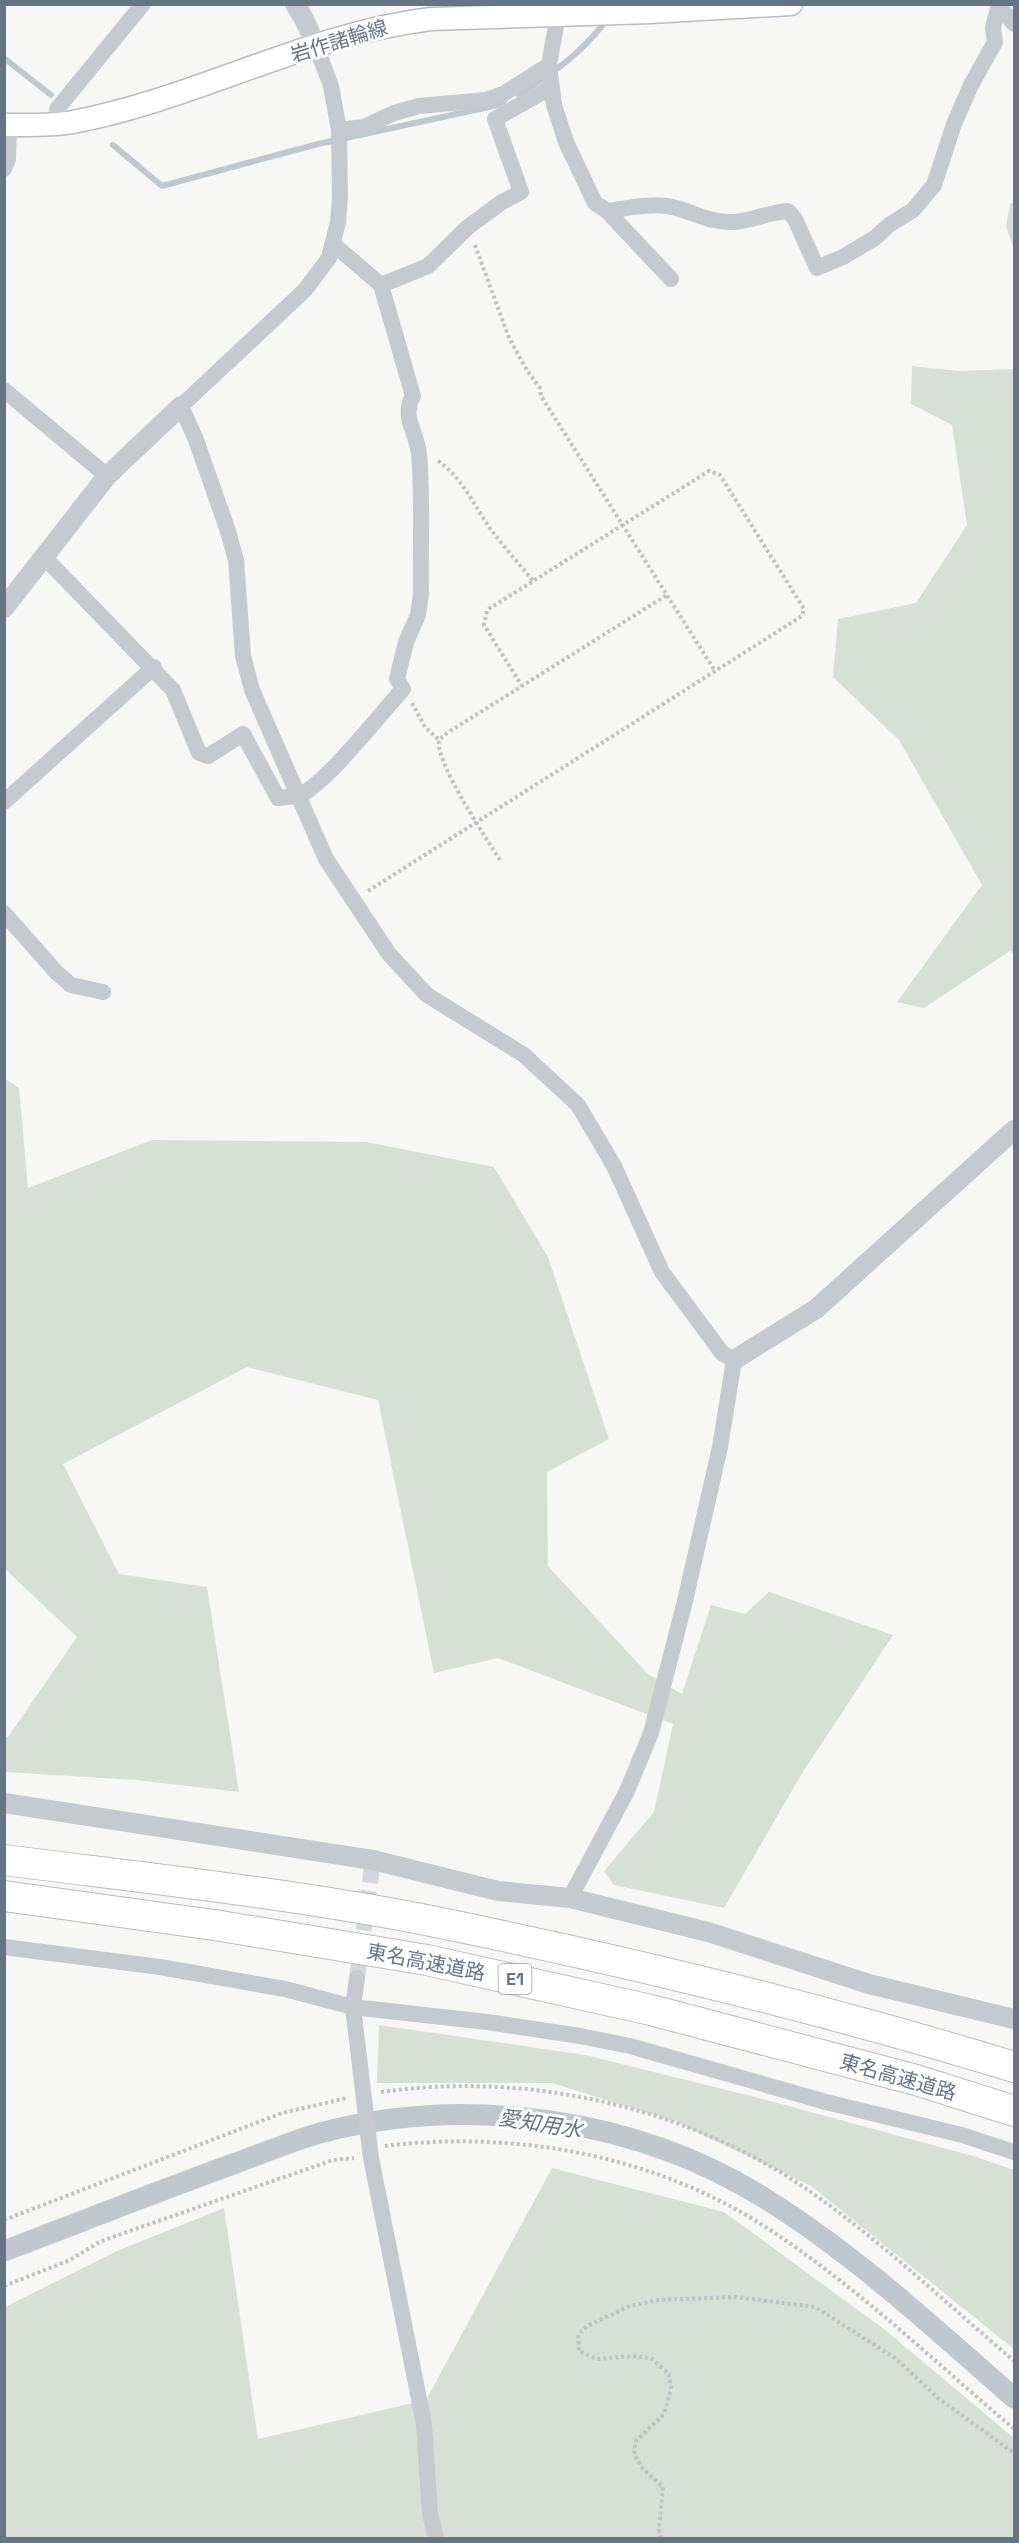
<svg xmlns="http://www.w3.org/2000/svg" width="1019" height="2543" font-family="'Space Grotesk','Noto Sans JP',sans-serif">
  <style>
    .green { fill: #d8dfd6 }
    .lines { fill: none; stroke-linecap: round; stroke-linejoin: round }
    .stream { stroke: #c0c8ce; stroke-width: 6 }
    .canal { stroke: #c0c8ce; stroke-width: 21 }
    .minor-tunnel { stroke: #d3d7d9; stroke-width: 16; stroke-dasharray: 16 8; stroke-linecap: butt }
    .secondary-casing { stroke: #b8bcc1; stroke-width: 25 }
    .motorway-casing { stroke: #b9bbbf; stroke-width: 32 }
    .path { stroke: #c0c1c4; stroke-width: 4; stroke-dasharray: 3 3; stroke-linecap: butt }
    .minor { stroke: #c6c9cd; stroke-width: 16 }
    .tertiary { stroke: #c6c9cd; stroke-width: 20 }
    .secondary { stroke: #fff; stroke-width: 22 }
    .motorway { stroke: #fff; stroke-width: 30 }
    .labels { text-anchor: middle; stroke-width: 6; stroke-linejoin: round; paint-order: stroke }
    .shield { fill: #fff; stroke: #959eaa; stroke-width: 1.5 }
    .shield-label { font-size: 18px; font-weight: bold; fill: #687485 }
    .street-label { font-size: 20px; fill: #687485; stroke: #fff }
    .water-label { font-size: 21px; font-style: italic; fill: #637481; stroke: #fff }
  </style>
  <rect width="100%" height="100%" fill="#f7f8f5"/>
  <g class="green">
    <path d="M1014 202V250L1006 226 1010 204Z"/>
    <path d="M912 366 959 371 1014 369V954L1010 951 924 1008 897 1002 982 885 899 740 833 677 838 619 916 603 967 525 952 425 911 404Z"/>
    <path d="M4 1078 19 1088 28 1188 152 1140 366 1142 494 1167 548 1257 609 1439 547 1472 548 1566 648 1674 682 1694 711 1605 745 1614 769 1592 893 1635 801 1775 724 1908 614 1885 604 1871 654 1812 673 1724 498 1658 434 1673 378 1400 247 1367 63 1464 119 1574 207 1587 239 1792 136 1780 5 1772V1737H8L77 1637 5 1569Z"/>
    <path d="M379 2025 585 2055 763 2099 973 2156 1014 2170V2349L811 2186 674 2121 552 2083H377Z"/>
    <path d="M552 2168 724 2212 885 2330 1014 2438V2538H5V2307L117 2251 224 2208 258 2439 426 2400Z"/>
  </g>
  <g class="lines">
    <g class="stream">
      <path d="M4 58 51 95"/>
      <path d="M518 94C554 74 584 51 608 18"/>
      <path d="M113 145 162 186 318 144 498 105 504 101"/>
    </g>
    <path class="canal" d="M4 2251C81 2222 158 2191 236 2163 264 2153 292 2141 320 2133 469 2094 639 2118 769 2201 858 2257 935 2329 1014 2398"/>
    <path class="minor-tunnel" d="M357 1978 373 1860"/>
    <g class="secondary-casing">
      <path id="secondary" d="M4 125C27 125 51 126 73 122 195 99 307 34 431 19L650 12 791 4"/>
    </g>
    <g class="motorway-casing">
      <g id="motorway">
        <path d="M4 1860C145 1878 287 1893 426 1920 624 1960 821 2008 1014 2067"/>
        <path d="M4 1896 214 1925 427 1960 651 2010 916 2080 1014 2111"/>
      </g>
    </g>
    <g class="path">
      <path d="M475 245 509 338 528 372 540 388 541 396 715 671"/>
      <path d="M438 461C461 476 474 505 489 527 503 546 519 564 534 582"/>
      <path d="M412 703 425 727 439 740"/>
      <path d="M500 860C486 838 435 762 439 740L447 733 667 595"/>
      <path d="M368 891 802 616 804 609 720 475 709 471 487 610 484 625 522 686"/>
      <path d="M381 2092C526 2071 684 2106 805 2188 879 2239 946 2303 1014 2361"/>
      <path d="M385 2146C515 2130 653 2155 764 2226 853 2283 934 2361 1014 2429"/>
      <path d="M4 2220 282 2113 347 2098"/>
      <path d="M4 2286 70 2260 101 2241 333 2160 354 2158"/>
      <path d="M661 2538 659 2530 663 2487 643 2469 634 2454 636 2441 664 2414 671 2389 669 2374 651 2358 632 2356 596 2359 579 2351 578 2335 587 2326 630 2306 659 2300 735 2297 815 2307 895 2358 938 2398 1014 2453"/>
    </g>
    <g class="minor">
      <path d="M560 4 549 65 554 105 566 142 595 203 607 211 671 279"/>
      <path d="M999 6 1014 24"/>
      <path d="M316 46 331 86 339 130 340 197 338 222 329 258 305 290 181 406 196 440 227 528 236 560 243 656 252 690 326 859 389 954 427 995 524 1055 578 1105 614 1166 662 1272 722 1353 734 1360 720 1447 685 1601 651 1733 627 1791 570 1898"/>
      <path d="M57 109 143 4"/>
      <path d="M339 130 364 127 394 113 419 106 486 100 503 94 549 65"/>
      <path d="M4 169 8 159 9 125"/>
      <path d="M607 211C625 209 648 203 667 206 692 210 707 223 733 222 752 221 769 212 788 211L795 219 817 268 843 257 875 238 889 225 913 210 934 185 954 124 971 85 995 42 993 28 999 4"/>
      <path d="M381 285 428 266 468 227 502 202 521 192 495 119 550 88"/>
      <path d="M4 390 107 476"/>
      <path d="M45 558 173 690 199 753 208 756 243 734 278 798C284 797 291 797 297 796 322 789 383 711 403 689L397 679 406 642 418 615 421 594C420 548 423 500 419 454 417 432 401 417 413 396L381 285 333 244"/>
      <path d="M4 802 154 667"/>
      <path d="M4 913 56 972 71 985 103 992"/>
      <path d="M4 1947 160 1967 285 1989 353 2007 487 2022 580 2036 630 2046 826 2102 962 2135 1014 2152"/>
      <path d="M357 1978 353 2007 371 2158 424 2424 430 2514 436 2538"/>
    </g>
    <g class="tertiary">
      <path d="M295 4 304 19 316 46"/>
      <path d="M4 608 107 476 181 406"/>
      <path d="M734 1360 816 1309 1014 1130"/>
      <path d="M4 1803 373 1860 498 1891 570 1898 708 1932 869 1984 1014 2019"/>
    </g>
    <use href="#secondary" class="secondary"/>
    <use href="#motorway" class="motorway"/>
  </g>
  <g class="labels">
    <rect class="shield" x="498.5" y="1964" width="33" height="30" rx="4.5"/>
    <g class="shield-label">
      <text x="515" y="1985">E1</text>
    </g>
    <g class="street-label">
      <text transform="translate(339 41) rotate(-17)" y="7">岩作諸輪線</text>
      <text transform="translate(426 1962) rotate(11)" y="7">東名高速道路</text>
      <text transform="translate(898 2077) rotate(16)" y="7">東名高速道路</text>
    </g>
    <g class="water-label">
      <text transform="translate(540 2124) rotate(9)" y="7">愛知用水</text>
    </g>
  </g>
  <rect width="1019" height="2543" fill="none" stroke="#687485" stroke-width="12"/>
</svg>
